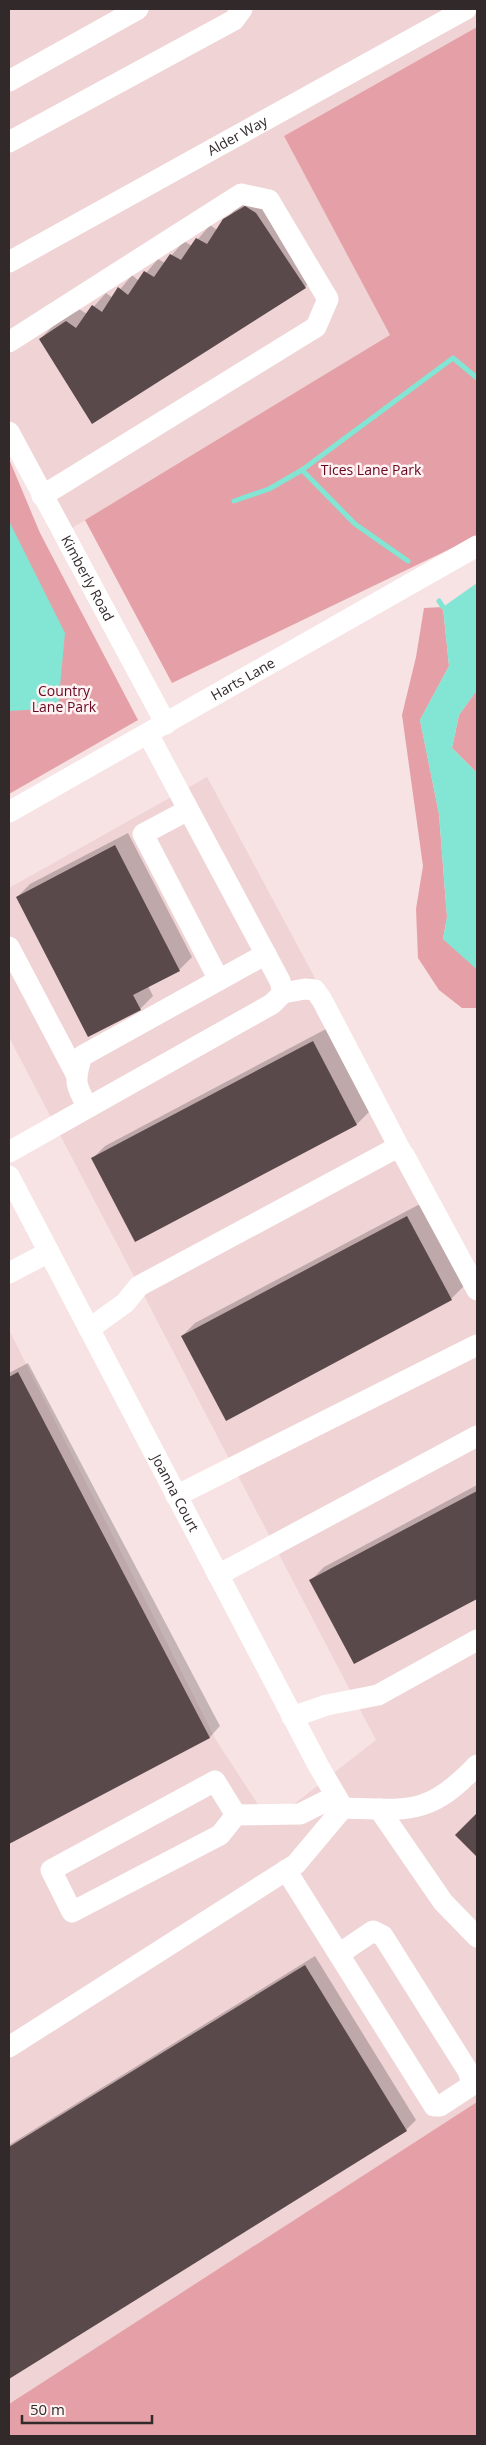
<svg xmlns="http://www.w3.org/2000/svg" width="486" height="2445" font-family="'Open Sans',sans-serif">
  <style>
    .built { fill: #efd3d5 }
    .green { fill: #e4a0a6 }
    .water { fill: #83e5d4 }
    .shadow { fill: #0003 }
    .lines { fill: none; stroke-linecap: round; stroke-linejoin: round }
    .stream { stroke: #83e5d4; stroke-width: 5 }
    .building { fill: #59494a }
    .minor { stroke: #fff; stroke-width: 21 }
    .labels { text-anchor: middle; stroke-width: 5; stroke-linejoin: round; paint-order: stroke }
    .street-label { font-size: 14px; fill: #31292a; stroke: #fef2f3 }
    .park-label { font-size: 14px; fill: #680722; stroke: #fef2f3 }
  </style>
  <rect width="100%" height="100%" fill="#f7e2e4"/>
  <g class="built">
    <path d="M9 9H477V27L284 136 391 335 54 539 9 452Z"/>
    <path d="M207 777 477 1280V2102L9 2404V1330L216 1740 270 1823 376 1740 9 1037V888Z"/>
  </g>
  <g class="green">
    <path d="M477 27V536L172 683 85 520 390 335 284 136Z"/>
    <path d="M9 459 40 533 138 720 9 794Z"/>
    <path d="M443 607 449 666 420 720 439 814 447 917 443 939 477 968V1008H462L439 990 418 958 416 909 423 866 402 715 416 657 424 608Z"/>
    <path d="M477 690V773L452 748 459 715Z"/>
    <path d="M477 2102V2436H9V2404Z"/>
  </g>
  <g class="water">
    <path d="M9 521 65 633 58 708 9 711Z"/>
    <path d="M477 583V690L459 715 452 748 477 773V968H475L443 939 447 917 439 814 420 720 449 666 443 607Z"/>
  </g>
  <g class="shadow">
    <path d="M259 194 318 274 305 287 40 339 53 326 79 309 87 314 106 293 113 298 132 275 139 281 158 259 165 263 184 241 192 246 210 225 217 230 238 206Z"/>
    <path d="M128 833 192 957 179 970 148 986 153 996 140 1009 17 897 30 884Z"/>
    <path d="M326 1029 370 1111 357 1124 136 1241 92 1159 105 1146Z"/>
    <path d="M420 1204 464 1286 451 1299 182 1336 195 1323Z"/>
    <path d="M28 1363 220 1726 210 1737 9 1843V1373Z"/>
    <path d="M477 1485V1597L354 1662 311 1580 324 1567Z"/>
    <path d="M315 1956 416 2120 406 2130 9 2378V2145Z"/>
  </g>
  <g class="lines">
    <g class="stream">
      <path d="M234 501 269 489 302 470"/>
      <path d="M408 561 355 524 302 470 453 358 477 378"/>
      <path d="M439 601 443 607"/>
    </g>
  </g>
  <g class="building">
    <path d="M245 206 256 213 306 288 92 424 39 339 66 321 76 328 92 305 102 312 118 287 128 295 144 271 154 277 170 254 181 260 196 238 207 244 223 219Z"/>
    <path d="M115 845 180 971 133 995 141 1010 88 1037 16 897Z"/>
    <path d="M313 1041 357 1125 135 1242 91 1158Z"/>
    <path d="M407 1216 452 1300 226 1421 181 1336Z"/>
    <path d="M18 1372 210 1738 9 1844V1377Z"/>
    <path d="M477 1491V1599L354 1664 309 1580Z"/>
    <path d="M477 1813V1857L455 1835Z"/>
    <path d="M305 1965 407 2131 9 2379V2147Z"/>
  </g>
  <g class="lines">
    <g class="minor">
      <path d="M9 81 138 9"/>
      <path d="M9 142 234 20 242 9"/>
      <path id="s1" d="M9 262 466 9"/>
      <path d="M9 342 241 194 269 200 328 299 316 327 42 496"/>
      <path id="s2" d="M9 432 166 724"/>
      <path d="M188 810 143 834 219 980 266 954"/>
      <path id="s3" d="M9 812 477 546"/>
      <path d="M9 947 76 1074"/>
      <path d="M283 993 305 989 315 990 322 1000 400 1149"/>
      <path d="M88 1107C75 1086 74 1080 82 1056L219 980"/>
      <path d="M9 1152 272 1004 283 993 280 981 148 734"/>
      <path id="s4" d="M9 1176 318 1765 343 1808"/>
      <path d="M9 1273 49 1252"/>
      <path d="M89 1329 125 1303 139 1286 396 1148 404 1155 477 1290"/>
      <path d="M176 1496 477 1345"/>
      <path d="M218 1575 477 1436"/>
      <path d="M292 1717 327 1705 378 1695 477 1640"/>
      <path d="M343 1808C409 1810 429 1816 477 1765"/>
      <path d="M379 1809 443 1902 477 1937"/>
      <path d="M236 1815 220 1835 72 1912 51 1870 215 1781 236 1815 300 1814 336 1796"/>
      <path d="M286 1870 434 2106H440L469 2087 471 2080 468 2071 383 1936 373 1931 339 1954"/>
      <path d="M9 2047 296 1864 343 1808"/>
    </g>
  </g>
  <g class="labels">
    <g class="street-label">
      <text dy="5" stroke="none"><textPath href="#s1" startOffset="261">Alder Way</textPath></text>
      <text dy="5" stroke="none"><textPath href="#s2" startOffset="166">Kimberly Road</textPath></text>
      <text dy="5" stroke="none"><textPath href="#s3" startOffset="269">Harts Lane</textPath></text>
      <text dy="5" stroke="none"><textPath href="#s4" startOffset="358">Joanna Court</textPath></text>
    </g>
    <g class="park-label">
      <text x="371" y="475">Tices Lane Park</text>
      <text x="64" y="696">Country<tspan x="64" dy="16">Lane Park</tspan></text>
    </g>
  </g>
  <rect width="486" height="2445" fill="none" stroke="#31292a" stroke-width="20"/>
  <path d="M22 2415v8h130v-8" fill="none" stroke="#31292a" stroke-width="2.5"/>
  <text x="30" y="2415" font-size="15" fill="#31292a" stroke="#fef2f3" stroke-width="4" paint-order="stroke">50 m</text>
</svg>
